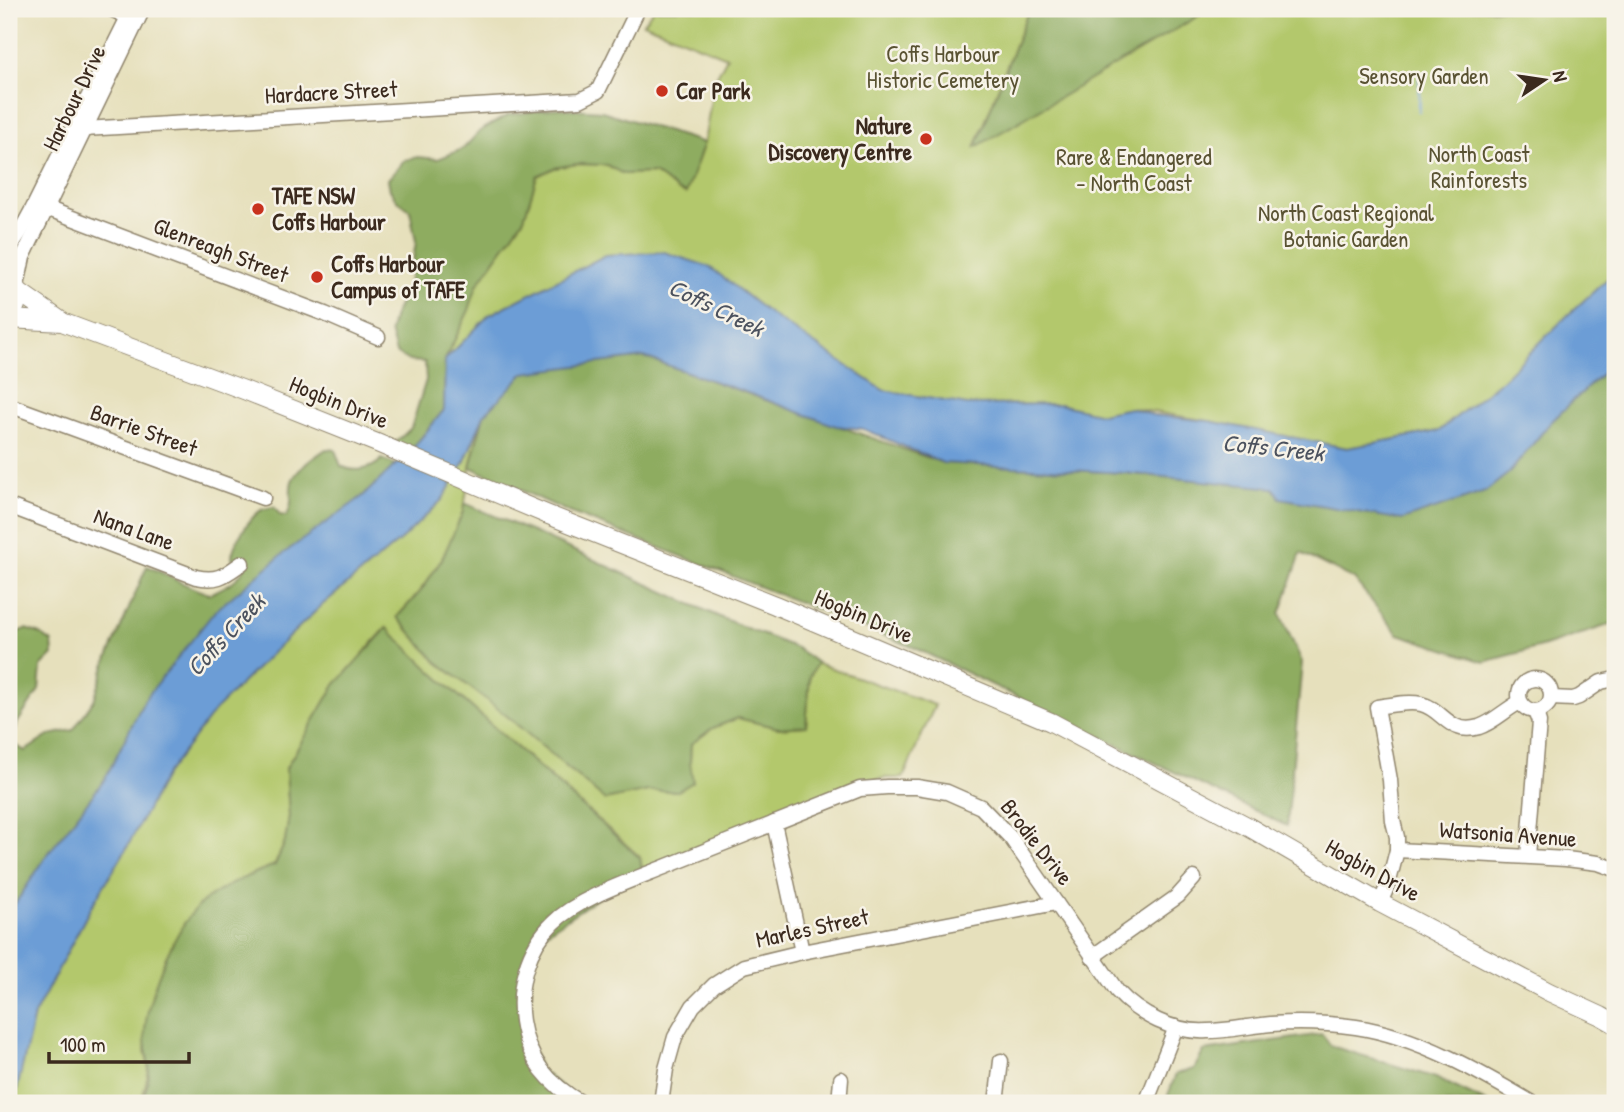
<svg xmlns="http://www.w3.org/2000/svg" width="1624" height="1112" font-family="'Patrick Hand',sans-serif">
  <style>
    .green { fill: #b3c86c; stroke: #777945; stroke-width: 2 }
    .forest { fill: #8eac60; stroke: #646b3f; stroke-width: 2 }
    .water { fill: #6c9dd6; stroke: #54647a; stroke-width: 2 }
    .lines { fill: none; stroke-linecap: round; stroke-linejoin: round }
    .stream { stroke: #6c9dd6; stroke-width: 2.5 }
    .minor-casing { stroke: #90856d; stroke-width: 17 }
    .major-casing { stroke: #90856d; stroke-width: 20 }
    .minor { stroke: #fff; stroke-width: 14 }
    .major { stroke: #fff; stroke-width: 18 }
    .poi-dot { fill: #c8321e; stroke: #f7f3e8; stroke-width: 2.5 }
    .labels { text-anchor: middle; stroke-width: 5; stroke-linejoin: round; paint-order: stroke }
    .park-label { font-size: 23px; fill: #595232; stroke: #f7f3e8 }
    .poi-label { font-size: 23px; font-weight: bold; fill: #3b2a1e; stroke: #f7f3e8; text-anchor: start }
    .street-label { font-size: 23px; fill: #3b2a1e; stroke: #f7f3e8 }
    .water-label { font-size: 24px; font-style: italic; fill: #4c525e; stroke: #f7f3e8 }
  </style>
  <rect width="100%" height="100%" fill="#f7f3e8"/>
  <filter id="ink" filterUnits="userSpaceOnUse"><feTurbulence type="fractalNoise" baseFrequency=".0143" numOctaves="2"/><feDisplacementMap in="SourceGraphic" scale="14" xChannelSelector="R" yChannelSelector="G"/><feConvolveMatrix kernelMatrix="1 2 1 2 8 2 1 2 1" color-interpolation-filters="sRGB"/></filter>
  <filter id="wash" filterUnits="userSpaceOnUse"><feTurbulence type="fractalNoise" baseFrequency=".00686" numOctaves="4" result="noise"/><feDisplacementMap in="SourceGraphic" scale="28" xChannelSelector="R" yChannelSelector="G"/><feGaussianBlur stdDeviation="1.57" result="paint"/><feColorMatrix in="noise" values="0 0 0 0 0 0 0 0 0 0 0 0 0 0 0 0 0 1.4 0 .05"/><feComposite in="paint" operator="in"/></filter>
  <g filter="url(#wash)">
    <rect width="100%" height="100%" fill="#e6e0bc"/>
    <g class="green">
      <path d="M654 9H1029L976 145 1210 9H1615V272L1568 315 1502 380 1439 431 1347 448 1209 421 1130 408 1101 414 1059 404 967 405 883 390 767 312 741 291 664 252 606 255 489 315 445 360 469 310 477 285 524 218 537 176 554 168 577 164 607 165 623 174 654 173 679 191 686 194 704 143 714 82 727 57 643 23Z"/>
      <path d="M484 415C479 433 473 450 470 468 467 482 467 497 463 511 453 550 424 588 397 617L436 661 501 711 605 800 648 791H678L690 762 691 744 713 728 738 718 778 728 806 726 810 676 817 663 935 705 903 778H885L860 783 642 869 640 857 431 671 386 628 335 685 286 768 289 816 285 842 275 865 257 872 185 922 165 959 152 994 145 1050 149 1070 141 1103H14L34 1015 91 907 125 851 165 776 215 710 275 650 322 605 404 537 442 500 464 463Z"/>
    </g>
    <g class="forest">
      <path d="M1029 9H1210L976 147Z"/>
      <path d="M556 108 602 111 704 143 686 193 679 191 654 173 623 174 607 165 577 164 554 168 537 176 524 218 477 285 469 310 445 360 444 410 411 450 394 444 411 428 426 380 425 362 409 361 396 353 390 332 393 318 409 284 416 242 410 210 397 200 390 190 388 179 405 160 418 157 438 159 463 149 480 131 508 115Z"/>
      <path d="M644 357 943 463 1124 473 1275 488 1280 498 1510 472 1550 423 1615 361V623L1541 647 1484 662 1398 634 1354 579 1301 553 1280 614 1302 662 1287 826 913 647 569 512 470 467 484 415 524 372Z"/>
      <path d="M326 449 335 450 341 466C354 473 372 470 382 459L396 465 145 699 105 779 48 854 9 913V635L26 629 38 633 52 642 53 655 41 667 39 690 18 722 11 742 25 751 50 735 73 730 94 700 107 660 147 566C169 575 188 588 210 594 224 587 239 581 245 566L232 558C232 545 250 516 263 509 264 509 273 507 274 507L280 515 286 516C296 503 287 490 293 479 300 466 315 457 326 449Z"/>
      <path d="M464 503 537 534 724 619 796 648 817 663 810 676 806 726 778 728 738 718 713 728 691 744 690 762 693 782 678 791H648L605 800 501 711 436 661 397 617 421 591 442 559 463 512Z"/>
      <path d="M387 628 431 671 640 858 642 869 542 935 520 1006 539 1069 582 1103H141C145 1094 150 1077 149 1067 147 1054 144 1043 145 1030 148 994 175 924 204 901 222 887 254 873 275 865L285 842 289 816 286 768 335 685Z"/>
      <path d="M1322 1034 1331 1046 1436 1078 1488 1103H1165L1176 1074 1194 1069 1204 1051Z"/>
    </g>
    <path class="water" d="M664 252 710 267 767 312 883 390 967 405 1059 404 1101 414 1130 408 1153 415 1209 421 1347 448 1439 431 1502 380 1568 315 1615 272V361L1550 423 1510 472 1485 492 1402 520 1280 498 1274 488 1124 473 943 463 863 429 836 426 745 392 644 357 524 373 484 415 464 463 442 500 404 537 322 605 275 650 215 710 165 776 125 851 91 907 34 1015 14 1103H9V913L48 854 105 779 145 699 215 611 284 553 363 496 413 448 444 410 445 360 489 315 606 255Z"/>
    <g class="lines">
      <path class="stream" d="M1419 111 1420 89 1419 78"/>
    </g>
  </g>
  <g filter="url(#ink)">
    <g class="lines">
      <g class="minor-casing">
        <g id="minor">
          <path d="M111 9 137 21"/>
          <path d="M84 129 580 100 598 91 638 9"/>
          <path d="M46 208 325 314 378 337"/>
          <path d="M9 249 20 232 33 208 125 23"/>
          <path d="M17 286 23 257 143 9"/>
          <path d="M9 405 263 498"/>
          <path d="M9 506 196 577C218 582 225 575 242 563"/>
          <circle cx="1535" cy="695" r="16"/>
          <path d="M1551 698 1573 699 1579 697 1601 682 1615 679"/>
          <path d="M774 823 802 952"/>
          <path d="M1397 850 1566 859 1598 863 1615 869"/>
          <path d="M1528 856 1539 722 1535 711"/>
          <path d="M1380 903 1388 885 1397 850V837L1393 821 1390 780 1377 707C1391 705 1408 701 1421 704 1443 709 1449 736 1479 727 1494 722 1506 709 1520 702"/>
          <path d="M1092 957 1178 896 1194 878"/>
          <path d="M582 1103C548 1084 528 1060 522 1021 517 987 527 948 553 923 578 898 633 880 667 866 731 841 795 815 860 789L887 787H917L947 792 981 807 1011 838 1117 991C1139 1015 1174 1033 1207 1031 1228 1031 1249 1026 1271 1024 1299 1022 1328 1023 1356 1027 1417 1036 1480 1072 1532 1103"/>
          <path d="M661 1103 666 1069 675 1037 693 1006 714 985 744 966 802 952 1056 903"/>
          <path d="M839 1103 841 1079"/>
          <path d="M996 1103 1001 1061"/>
          <path d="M1146 1103 1176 1027"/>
        </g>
      </g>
      <g class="major-casing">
        <g id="major">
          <path d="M9 274C21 287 21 303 9 316"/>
          <path d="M18 291 61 321"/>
          <path d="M9 319 62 322 244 390 377 443 546 514 775 605 1051 722 1247 826 1380 903 1549 992 1601 1016 1615 1024"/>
        </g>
      </g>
      <use href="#minor" class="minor"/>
      <use href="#major" class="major"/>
    </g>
  </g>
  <g class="poi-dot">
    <circle cx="662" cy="91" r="7"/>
    <circle cx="926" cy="139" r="7"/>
    <circle cx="258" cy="209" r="7"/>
    <circle cx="317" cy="277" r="7"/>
  </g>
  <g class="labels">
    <g class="park-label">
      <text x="943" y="62">Coffs Harbour<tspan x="943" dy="26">Historic Cemetery</tspan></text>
      <text x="1424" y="84">Sensory Garden</text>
      <text x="1479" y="162">North Coast<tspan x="1479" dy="26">Rainforests</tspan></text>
      <text x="1134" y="165">Rare &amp; Endangered<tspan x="1134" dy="26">- North Coast</tspan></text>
      <text x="1346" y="221">North Coast Regional<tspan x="1346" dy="26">Botanic Garden</tspan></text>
    </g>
    <g class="poi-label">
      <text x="676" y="99">Car Park</text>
      <text x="912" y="134" text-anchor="end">Nature<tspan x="912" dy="26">Discovery Centre</tspan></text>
      <text x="272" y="204">TAFE NSW<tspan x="272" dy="26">Coffs Harbour</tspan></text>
      <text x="331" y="272">Coffs Harbour<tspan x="331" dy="26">Campus of TAFE</tspan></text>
    </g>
    <g class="street-label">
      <text transform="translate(331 92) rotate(-3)" y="8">Hardacre Street</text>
      <text transform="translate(74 98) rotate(-64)" y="8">Harbour Drive</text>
      <text transform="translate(221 250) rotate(21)" y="8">Glenreagh Street</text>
      <text transform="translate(339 402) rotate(22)" y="8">Hogbin Drive</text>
      <text transform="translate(144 430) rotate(20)" y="8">Barrie Street</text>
      <text transform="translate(134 529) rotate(20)" y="8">Nana Lane</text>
      <text transform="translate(864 616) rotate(23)" y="8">Hogbin Drive</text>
      <text transform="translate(1508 834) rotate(4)" y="8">Watsonia Avenue</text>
      <text transform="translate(1037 842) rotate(52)" y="8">Brodie Drive</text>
      <text transform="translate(1373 870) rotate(29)" y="8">Hogbin Drive</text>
      <text transform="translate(812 928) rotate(-12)" y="8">Marles Street</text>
    </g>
    <g class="water-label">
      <text transform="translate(716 308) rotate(26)" y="8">Coffs Creek</text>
      <text transform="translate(1273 448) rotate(6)" y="8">Coffs Creek</text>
      <text transform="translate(226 635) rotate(-47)" y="8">Coffs Creek</text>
    </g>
  </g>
  <rect width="1624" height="1112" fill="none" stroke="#f7f3e8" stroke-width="35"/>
  <g transform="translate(1544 80) rotate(77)" stroke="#f7f3e8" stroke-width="5" paint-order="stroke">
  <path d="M0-5L12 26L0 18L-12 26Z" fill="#3b2a1e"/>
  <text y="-10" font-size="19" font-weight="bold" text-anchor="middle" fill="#3b2a1e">N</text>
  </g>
  <path d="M49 1052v10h140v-10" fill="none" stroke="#3b2a1e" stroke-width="3.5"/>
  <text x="60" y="1052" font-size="21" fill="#3b2a1e" stroke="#f7f3e8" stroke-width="5" paint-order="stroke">100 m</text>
</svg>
